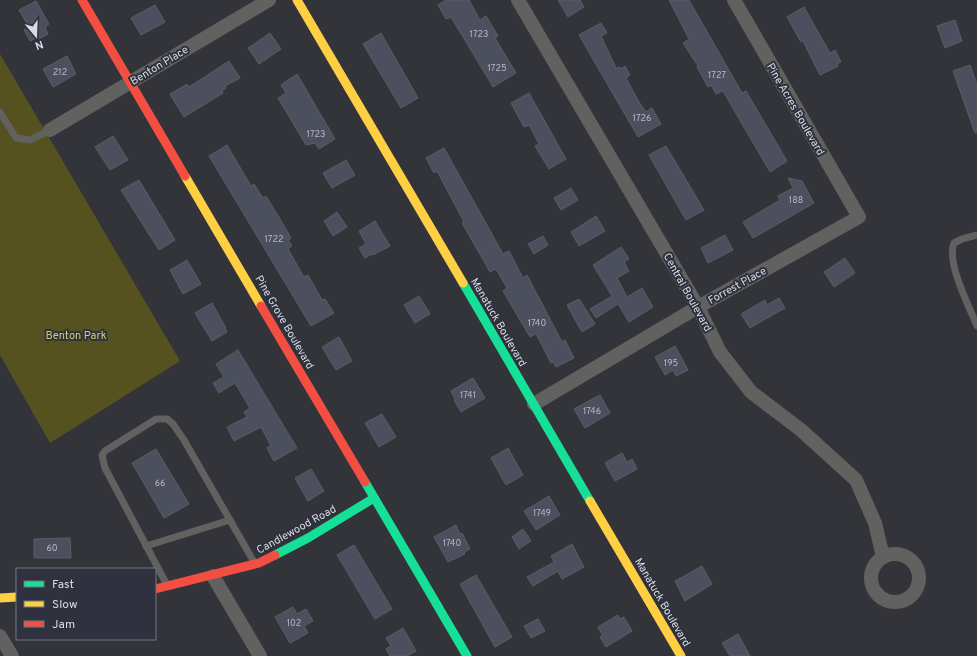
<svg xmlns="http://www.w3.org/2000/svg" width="977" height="656" font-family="Overpass,sans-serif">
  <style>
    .green { fill: #565220 }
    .building { fill: #4c505e; stroke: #5b5d62 }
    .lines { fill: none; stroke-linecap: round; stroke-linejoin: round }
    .lane { stroke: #61615f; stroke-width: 7 }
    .street { stroke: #61615f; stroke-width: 14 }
    .fast { stroke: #16e098; stroke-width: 9 }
    .slow { stroke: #ffcf43; stroke-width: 9 }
    .jam { stroke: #f24e42; stroke-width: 9 }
    .labels { text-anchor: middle; stroke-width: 4; stroke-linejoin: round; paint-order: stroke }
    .number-label { font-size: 9px; fill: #b6b8c2 }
    .street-label { font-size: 11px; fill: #d9dbe3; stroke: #2f323e }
    .park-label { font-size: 11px; fill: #d6ce68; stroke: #2f323e }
  </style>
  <rect width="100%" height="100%" fill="#32343a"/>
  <path class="green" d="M0 54 180 361 50 443 0 355Z"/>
  <g class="building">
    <path d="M446 0H469L480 20 486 16 498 36 495 38 516 73 493 87 451 17 446 19 438 5Z"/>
    <path d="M558 0H580L584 7 568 17Z"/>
    <path d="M669 0H689L742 93 746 91 787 161 770 172 723 91 716 94 711 85 708 87 697 67 698 66 683 43 689 39Z"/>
    <path d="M36 1 49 24 45 27 48 34 37 40 36 38 30 41 24 30 29 27 19 10Z"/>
    <path d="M155 5 165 22 141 35 131 18Z"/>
    <path d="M804 7 830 53 835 50 841 62 837 64 838 66 820 75 803 41 801 42 787 17Z"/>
    <path d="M955 20 962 41 945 48 937 26Z"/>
    <path d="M601 23 607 33 601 36 616 68 620 67 621 69 625 66 630 75 626 78 639 102 646 112 652 108 661 124 638 137 579 35Z"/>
    <path d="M270 33 281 49 259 64 248 48Z"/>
    <path d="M381 33 418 98 401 108 363 44Z"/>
    <path d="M67 56 76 74 53 87 43 69Z"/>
    <path d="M229 61 240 78 225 86 226 88 222 91 223 93 184 117 170 94 187 84 189 87Z"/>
    <path d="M970 65 977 84V132L975 133 953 71Z"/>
    <path d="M297 74 335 139 319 149 315 143 306 145 278 98 286 93 281 85Z"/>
    <path d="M529 93 566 159 549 169 535 146 539 144 529 125 524 127 511 103Z"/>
    <path d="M113 136 128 160 110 170 95 147Z"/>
    <path d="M227 145 251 186 254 184 263 198 266 196 280 219 291 238 288 240 292 246 288 249 304 277 308 275 322 300 325 299 334 313 311 326 209 156Z"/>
    <path d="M666 146 704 210 686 220 649 155Z"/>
    <path d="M444 148 503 254 509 251 523 278 527 275 562 342 565 340 574 358 556 367 553 362 551 363 536 334 530 337 503 291 507 288 496 269 490 272 462 223 464 222 437 171 434 173 426 158Z"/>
    <path d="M346 160 355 175 332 188 323 173Z"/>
    <path d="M788 178 802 181 814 203 753 238 743 222 780 200 778 196 793 188Z"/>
    <path d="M139 180 175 240 159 250 121 190Z"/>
    <path d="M571 188 578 200 561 210 554 198Z"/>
    <path d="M337 212 347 227 333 236 324 221Z"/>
    <path d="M596 216 605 231 579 246 571 232Z"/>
    <path d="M375 221 390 246 373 255 372 254 365 258 359 248 366 244 359 231Z"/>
    <path d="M725 235 733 250 708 263 701 248Z"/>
    <path d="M543 236 548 245 534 254 528 244Z"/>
    <path d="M621 247 629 259 624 262 629 271 617 278 627 297 642 288 653 307 629 322 618 304 596 318 590 309 612 296 593 265Z"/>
    <path d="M845 258 855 273 834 287 824 272Z"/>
    <path d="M187 260 201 284 183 294 170 270Z"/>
    <path d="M419 296 430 314 415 323 404 305Z"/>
    <path d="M779 298 785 308 750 328 741 314 765 300 767 305Z"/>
    <path d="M579 299 595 324 582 332 567 305Z"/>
    <path d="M212 303 226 328 225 329 227 332 212 341 195 313Z"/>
    <path d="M339 337 352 361 336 370 322 347Z"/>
    <path d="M675 346 688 370 676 376 673 370 665 375 655 357Z"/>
    <path d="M238 350 297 448 274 461 267 448 271 446 261 427 234 441 227 427 247 417 244 412 250 408 235 383 219 393 213 383 224 377 216 364Z"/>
    <path d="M473 378 485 398 461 412 454 400 455 399 451 391Z"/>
    <path d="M600 395 610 413 585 428 574 409Z"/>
    <path d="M382 414 396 437 379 447 365 423Z"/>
    <path d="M508 448 523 475 506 485 491 458Z"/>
    <path d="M156 449 189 504 164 518 132 463Z"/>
    <path d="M622 453 627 462 632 459 637 469 615 481 605 463Z"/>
    <path d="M311 469 324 491 308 501 295 478Z"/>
    <path d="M549 496 560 515 536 530 524 511Z"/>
    <path d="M456 525 460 534 462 533 470 549 464 552 465 554 448 562 434 537Z"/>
    <path d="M523 529 531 541 519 549 512 537Z"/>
    <path d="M70 538 71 558H34V539Z"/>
    <path d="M572 544 584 567 562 579 558 571 533 586 527 577 554 562 551 556Z"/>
    <path d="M354 545 392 609 375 619 337 555Z"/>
    <path d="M702 566 712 584 685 601 675 581Z"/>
    <path d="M476 575 512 637 495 647 460 584Z"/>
    <path d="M293 607 297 614 306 609 313 621 304 626 308 633 290 643 275 617Z"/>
    <path d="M618 615 620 619 624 617 632 631 606 647 600 637 603 636 598 627Z"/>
    <path d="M538 619 545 631 531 638 524 626Z"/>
    <path d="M403 628 416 651 407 656H390L386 649 391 646 386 638Z"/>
    <path d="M738 634 750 656H730L722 643Z"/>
  </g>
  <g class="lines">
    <g class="lane">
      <path d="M0 112 16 138 30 140 50 130"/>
      <path d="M977 235 962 239 954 243C946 262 969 306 977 326"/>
      <path d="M146 546 230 520"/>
      <path d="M167 585 105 468 102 455 105 451 156 419H167L173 424 184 440 254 562"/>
    </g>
    <g class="street">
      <path d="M518 0 698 307 720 352 751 392 801 430 856 480 875 523 883 557"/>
      <path d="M50 130 269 0"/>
      <path d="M534 404 698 307 859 217 734 0"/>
      <circle cx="895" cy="578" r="24"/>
      <path d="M213 576 260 656"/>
      <path d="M0 636 12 656"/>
    </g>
    <g class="fast">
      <path d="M463 283 590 501"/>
      <path d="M365 482 467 656"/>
      <path d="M275 555 308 538 374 498"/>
    </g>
    <g class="slow">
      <path d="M297 0 463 283"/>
      <path d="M185 176 261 306"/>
      <path d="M590 501 681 656"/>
      <path d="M0 598 17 597"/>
    </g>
    <g class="jam">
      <path d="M82 0 185 176"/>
      <path d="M261 306 365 482"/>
      <path d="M155 589 259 563 275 555"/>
    </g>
  </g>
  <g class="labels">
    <g class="number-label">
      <text x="479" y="37">1723</text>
      <text x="497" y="71">1725</text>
      <text x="60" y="75">212</text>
      <text x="717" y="78">1727</text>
      <text x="642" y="121">1726</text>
      <text x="316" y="137">1723</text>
      <text x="796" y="203">188</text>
      <text x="274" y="242">1722</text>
      <text x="537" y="326">1740</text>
      <text x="671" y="366">195</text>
      <text x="468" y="398">1741</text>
      <text x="592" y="414">1746</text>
      <text x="160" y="486">66</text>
      <text x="542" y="516">1749</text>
      <text x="452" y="546">1740</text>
      <text x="52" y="551">60</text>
      <text x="294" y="626">102</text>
    </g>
    <g class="street-label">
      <text transform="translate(159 65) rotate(-31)" y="4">Benton Place</text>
      <text transform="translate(796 109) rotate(60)" y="4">Pine Acres Boulevard</text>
      <text transform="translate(737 285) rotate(-29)" y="4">Forrest Place</text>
      <text transform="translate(688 292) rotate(61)" y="4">Central Boulevard</text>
      <text transform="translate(285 322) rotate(60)" y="4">Pine Grove Boulevard</text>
      <text transform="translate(499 322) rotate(60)" y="4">Manatuck Boulevard</text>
      <text transform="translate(296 529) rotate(-29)" y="4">Candlewood Road</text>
      <text transform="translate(663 602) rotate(60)" y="4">Manatuck Boulevard</text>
    </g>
    <g class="park-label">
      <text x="76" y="339">Benton Park</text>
    </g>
  </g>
  <rect x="16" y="568" width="140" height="72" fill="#2f323e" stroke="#737680"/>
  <rect x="24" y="581" width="20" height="6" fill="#16e098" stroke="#737680"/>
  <text x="52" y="588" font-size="12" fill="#d9dbe3">Fast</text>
  <rect x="24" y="601" width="20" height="6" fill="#ffcf43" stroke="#737680"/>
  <text x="52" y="608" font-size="12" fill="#d9dbe3">Slow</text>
  <rect x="24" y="621" width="20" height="6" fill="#f24e42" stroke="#737680"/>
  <text x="52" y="628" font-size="12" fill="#d9dbe3">Jam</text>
  <g transform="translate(36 36) rotate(161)" stroke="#2f323e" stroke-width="3" paint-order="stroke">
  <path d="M0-3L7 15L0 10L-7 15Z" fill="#d9dbe3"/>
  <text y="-6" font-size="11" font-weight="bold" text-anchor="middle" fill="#d9dbe3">N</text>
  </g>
</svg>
